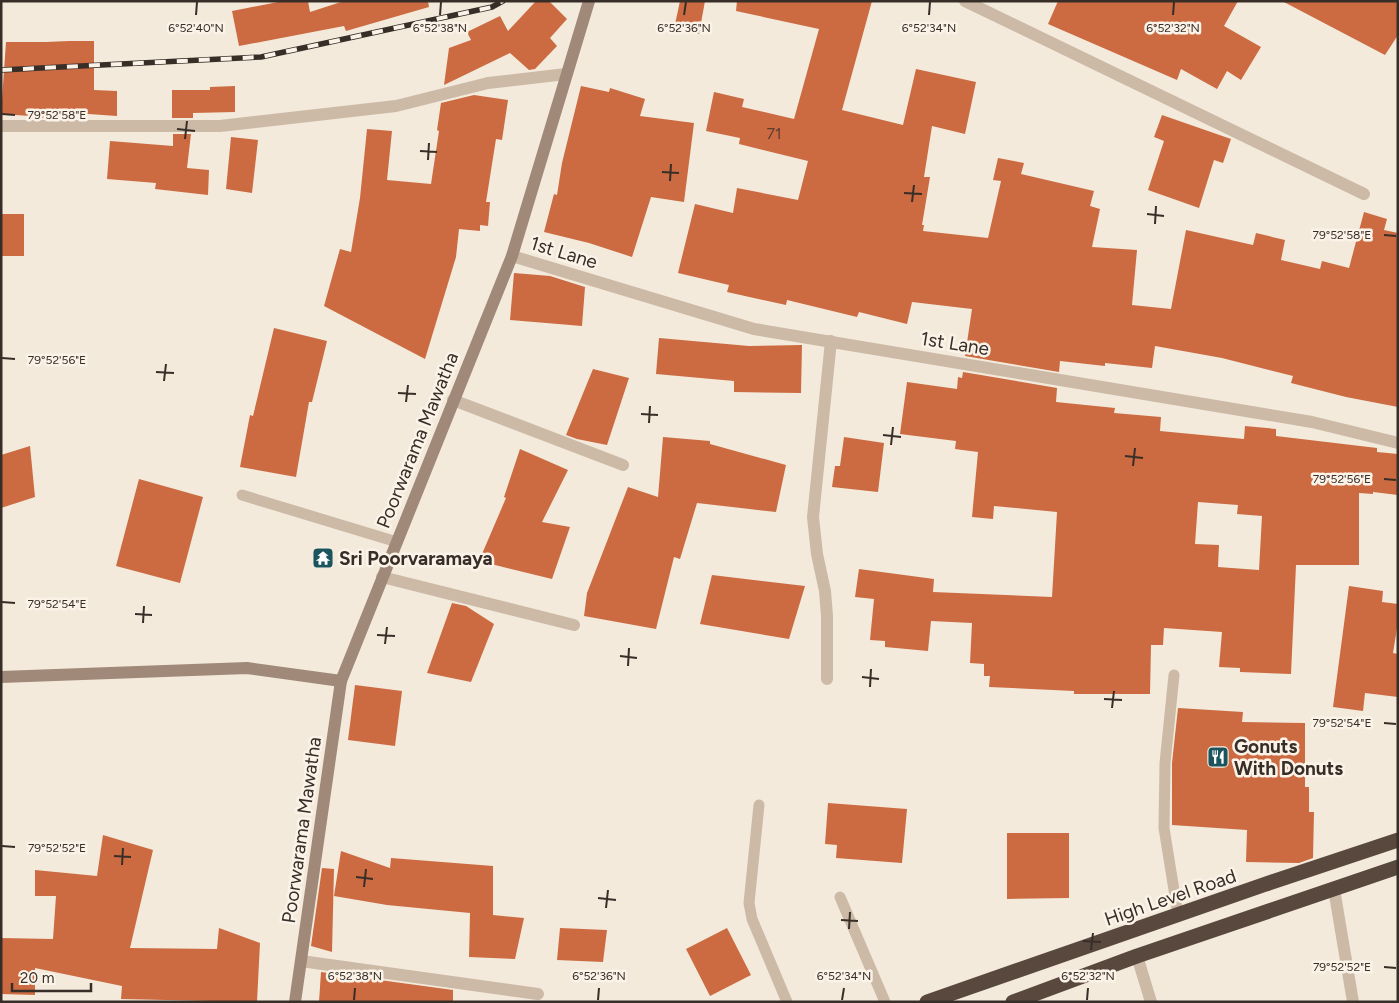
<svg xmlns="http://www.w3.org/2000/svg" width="1399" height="1003" font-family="Figtree,sans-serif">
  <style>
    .building { fill: #cc6b41; fill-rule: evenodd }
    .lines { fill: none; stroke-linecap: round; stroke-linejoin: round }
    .lane { stroke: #ccbaa7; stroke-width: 11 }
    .street { stroke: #ccbaa7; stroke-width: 12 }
    .secondary { stroke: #a08978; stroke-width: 12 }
    .highway { stroke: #59483e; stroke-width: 15 }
    .rail-casing { stroke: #382e28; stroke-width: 5.5 }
    .rail { stroke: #fbf3e8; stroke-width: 4; stroke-dasharray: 11; stroke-linecap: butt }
    .ticks { fill: none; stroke: #382e28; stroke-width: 2 }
    .labels { text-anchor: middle; stroke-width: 5; stroke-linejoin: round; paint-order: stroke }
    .number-label { font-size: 16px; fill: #5d3d2e }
    .street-label { font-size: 19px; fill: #382e28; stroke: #fbf3e8 }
    .poi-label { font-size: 19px; font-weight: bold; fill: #382e28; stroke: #fbf3e8; text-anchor: start }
    .ticks-label { font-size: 12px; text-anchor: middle; fill: #382e28; stroke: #fbf3e8; stroke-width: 5; stroke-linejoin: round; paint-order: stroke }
  </style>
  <rect width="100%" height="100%" fill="#f3eadc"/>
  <g class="building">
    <path d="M283 1H308L310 12 344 1H428L429 7 346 31 344 26 239 46 232 11Z"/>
    <path d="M536 1H549L567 19 550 38 557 46 535 69 529 70 510 53 444 85 449 48 471 40 467 32 500 16 508 31Z"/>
    <path d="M680 1H705L699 34 674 29Z"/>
    <path d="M737 1H872L842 110 903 125 916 69 976 82 965 134 932 126 924 177H930L922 225H924L923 231 988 238 1001 181 993 180 998 158 1024 163 1021 174 1094 191 1090 206 1100 209 1092 247 1137 250 1132 305 1171 309 1186 230 1253 245 1256 233 1285 240 1281 260 1320 269 1322 261 1349 268 1364 212 1387 219 1384 230 1398 233V407L1346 397 1291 383 1293 376 1222 358 1155 346 1152 368 1105 363V366L1060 361 1059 372 965 356 972 309 912 302 907 324 859 312 857 317 787 300 786 305 727 292 729 285 678 273 695 204 733 213 737 188 798 200 808 161 739 144 740 138 706 131 714 92 744 99 742 107 794 119 819 29 736 11Z"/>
    <path d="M1058 1H1238L1224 26 1261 47 1241 80 1227 71 1217 89 1181 69 1177 80 1048 24Z"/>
    <path d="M1282 1H1398V35L1385 55Z"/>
    <path d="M69 41H94V90L117 91V116L60 112V118H30V116L1 114 6 42H46Z"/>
    <path d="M235 86V112L193 113V118H172V90H210V87Z"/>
    <path d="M581 86 609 92 610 88 645 99 640 116 694 123 684 202 651 197 632 257 589 243 544 232 554 194 557 195 562 163Z"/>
    <path d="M474 95 508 100 502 140 496 139 486 202H490L488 226 480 225V231L459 229 456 257 425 359 324 306 340 249 351 252 360 198 367 129 392 131 387 180 431 184 439 131 437 130 441 103Z"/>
    <path d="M1162 115 1231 139 1223 163 1214 160 1199 208 1148 190 1164 141 1154 137Z"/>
    <path d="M173 134H191L187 168 209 170 208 195 155 189 156 183 107 179 110 141 173 146Z"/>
    <path d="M231 137 258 140 252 193 226 189Z"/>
    <rect x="1" y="214" width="23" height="42"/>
    <path d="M514 273 550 276 585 287 582 326 510 320Z"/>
    <path d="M274 328 327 341 312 402H309L296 477 240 467 250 415 253 416Z"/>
    <path d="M659 338 749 346 802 345 801 393 734 392V381L656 374Z"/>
    <path d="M593 369 629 378 607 445 577 439 566 435Z"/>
    <path d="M963 372 1057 388 1056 402 1115 408 1114 413 1161 417 1160 431 1244 439 1245 426 1276 429V436L1377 448V452L1398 454V495L1373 492V494L1359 493V565H1296L1291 674 1240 672V668L1219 667 1222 632 1164 628 1163 645H1151L1150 694H1074V691L989 687 990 676H984V664L970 663 972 623 931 621 928 651 885 647V641L870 640 874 599 855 597 859 569 934 579 933 592 1052 597 1057 512 994 506 993 519 972 517 978 452 955 449 956 441 900 434 907 382 957 389 958 377 962 378ZM1198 502 1238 505 1237 514 1262 516 1259 570 1218 567 1219 545 1195 544Z"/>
    <path d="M663 437 710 441V444L786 465 776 512 697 503 680 559 674 557 656 629 584 616 587 593 628 487 658 497Z"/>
    <path d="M844 437 884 443 878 492 832 487 835 466H840Z"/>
    <path d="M30 446 35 497 1 508V455Z"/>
    <path d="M520 449 568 470 542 522 570 527 552 579 479 561 506 498 504 497Z"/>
    <path d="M139 479 203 497 180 583 116 566Z"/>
    <path d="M712 575 805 586 789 639 700 624Z"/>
    <path d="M1349 586 1383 591 1382 602 1398 604V622L1393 653 1398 654V697L1365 693 1363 711 1333 707Z"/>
    <path d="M452 603 466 606 494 624 471 682 427 673Z"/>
    <path d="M355 685 402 691 395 746 348 740Z"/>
    <path d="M1178 708 1243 712 1242 722 1305 723V787H1309V812H1314L1313 858 1299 863 1246 862 1247 830 1172 825V763Z"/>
    <path d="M828 803 907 809 902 863 836 858 837 845 825 844Z"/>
    <path d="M1007 833H1069V898L1007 899Z"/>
    <path d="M103 835 153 850 130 948 217 949 219 928 260 943 257 1002 121 999 122 986 35 968V995L1 994V938L53 939 56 896H35V870L97 876Z"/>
    <path d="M341 851 390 868 391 858 493 866V915L524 918 515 959 469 957 470 913 387 905 334 896Z"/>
    <path d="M322 868 334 869 332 952 311 946Z"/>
    <path d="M560 928 607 930 603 962 557 960Z"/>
    <path d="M727 928 751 975 710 996 686 949Z"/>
    <path d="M321 972 453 990V1002H319Z"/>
  </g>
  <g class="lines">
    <g class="lane">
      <path d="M242 495 397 542"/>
      <path d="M1174 675 1165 763 1164 828 1178 915"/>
      <path d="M759 805 749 903 752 919 787 1002"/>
      <path d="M840 897 885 1002"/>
    </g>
    <g class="street">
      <path d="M965 1 1364 194"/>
      <path d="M1 126H220L396 106 488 83 566 74"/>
      <path d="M512 256 754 329 1312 422 1398 443"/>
      <path d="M453 400 623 465"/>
      <path d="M382 577 574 625"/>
      <path d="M827 679V616L825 591 817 554 813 517 831 341"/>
      <path d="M1334 889 1353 1002"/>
      <path d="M1137 956 1151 1002"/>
      <path d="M301 961 538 994"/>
    </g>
    <g class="secondary">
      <path d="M1 677 247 668 341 681"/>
      <path d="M295 1002 341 681 512 256 589 1"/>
    </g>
    <g class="highway">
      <path d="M927 1002 1263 885 1398 840"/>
      <path d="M1013 1002 1137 956 1398 867"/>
    </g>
    <g class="rail-casing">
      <path id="rail" d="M1 70 261 57 492 7 503 1"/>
    </g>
    <use href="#rail" class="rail"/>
  </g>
  <path class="ticks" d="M196 15 197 2M440 15 441 2M684 15 686 2M929 15 930 2M1173 15 1174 2M2 114 15 115M177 129 195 131M185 139 187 121M420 151 437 152M428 160 429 143M662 172 679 173M670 181 671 164M904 193 922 194M912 202 914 185M1147 214 1164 216M1155 224 1156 206M1384 235 1396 236M2 358 15 359M156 372 174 373M164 381 166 364M398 393 416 394M406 402 408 385M641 414 658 415M649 423 650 406M883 435 901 437M891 445 893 427M1125 456 1143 458M1133 466 1135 448M1384 479 1396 480M2 602 15 603M135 614 152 615M143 623 144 606M377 635 395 636M385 644 387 627M620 656 637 658M628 666 629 648M862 677 879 679M870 687 871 669M1104 699 1122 700M1112 708 1114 691M1384 723 1396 724M2 846 15 847M114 856 131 857M122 865 123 848M356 877 373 879M364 887 366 869M598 898 616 900M606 908 608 890M841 920 858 921M849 929 850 912M1083 941 1101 942M1091 950 1093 933M1384 967 1396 968M354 1000 355 988M598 1000 599 988M842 1000 844 988M1087 1000 1088 988"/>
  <defs>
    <g id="temple-square" transform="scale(1.125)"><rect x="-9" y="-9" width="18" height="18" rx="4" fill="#1b545c" stroke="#fbf3e8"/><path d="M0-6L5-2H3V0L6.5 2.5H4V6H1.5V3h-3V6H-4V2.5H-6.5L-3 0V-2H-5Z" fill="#fff"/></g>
    <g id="restaurant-square" transform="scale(1.125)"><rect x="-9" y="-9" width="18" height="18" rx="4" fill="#1b545c" stroke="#fbf3e8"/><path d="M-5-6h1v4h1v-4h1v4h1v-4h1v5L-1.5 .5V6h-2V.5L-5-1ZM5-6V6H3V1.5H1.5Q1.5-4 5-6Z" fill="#fff"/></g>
  </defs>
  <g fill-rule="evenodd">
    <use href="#temple-square" x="323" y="558"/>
    <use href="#restaurant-square" x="1218" y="757"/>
  </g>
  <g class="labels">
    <g class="number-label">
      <text x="774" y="139">71</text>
    </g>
    <g class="street-label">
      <text transform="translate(564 252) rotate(17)" y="7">1st Lane</text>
      <text transform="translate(955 343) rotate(9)" y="7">1st Lane</text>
      <text transform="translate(417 440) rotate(-68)" y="7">Poorwarama Mawatha</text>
      <text transform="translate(301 830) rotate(-82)" y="7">Poorwarama Mawatha</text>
      <text transform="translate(1170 897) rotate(-19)" y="7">High Level Road</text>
    </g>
    <g class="poi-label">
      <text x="339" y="565">Sri Poorvaramaya</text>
      <text x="1234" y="753">Gonuts<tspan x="1234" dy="22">With Donuts</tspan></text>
    </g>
  </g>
  <g class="ticks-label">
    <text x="196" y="32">6°52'40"N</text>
    <text x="440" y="32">6°52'38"N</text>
    <text x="684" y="32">6°52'36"N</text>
    <text x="929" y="32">6°52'34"N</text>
    <text x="1173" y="32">6°52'32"N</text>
    <text x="57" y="119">79°52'58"E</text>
    <text x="1342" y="239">79°52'58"E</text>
    <text x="57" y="364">79°52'56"E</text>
    <text x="1342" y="483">79°52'56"E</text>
    <text x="57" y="608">79°52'54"E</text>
    <text x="1342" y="727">79°52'54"E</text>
    <text x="57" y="852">79°52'52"E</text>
    <text x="1342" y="971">79°52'52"E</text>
    <text x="355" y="980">6°52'38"N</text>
    <text x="599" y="980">6°52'36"N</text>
    <text x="844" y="980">6°52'34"N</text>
    <text x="1088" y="980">6°52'32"N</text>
  </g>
  <rect width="1399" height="1003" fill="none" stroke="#382e28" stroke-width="5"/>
  <path d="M12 983v8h79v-8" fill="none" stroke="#382e28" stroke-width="2.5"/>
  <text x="20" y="983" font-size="15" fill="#382e28" stroke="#fbf3e8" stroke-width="4" paint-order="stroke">20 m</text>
</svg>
